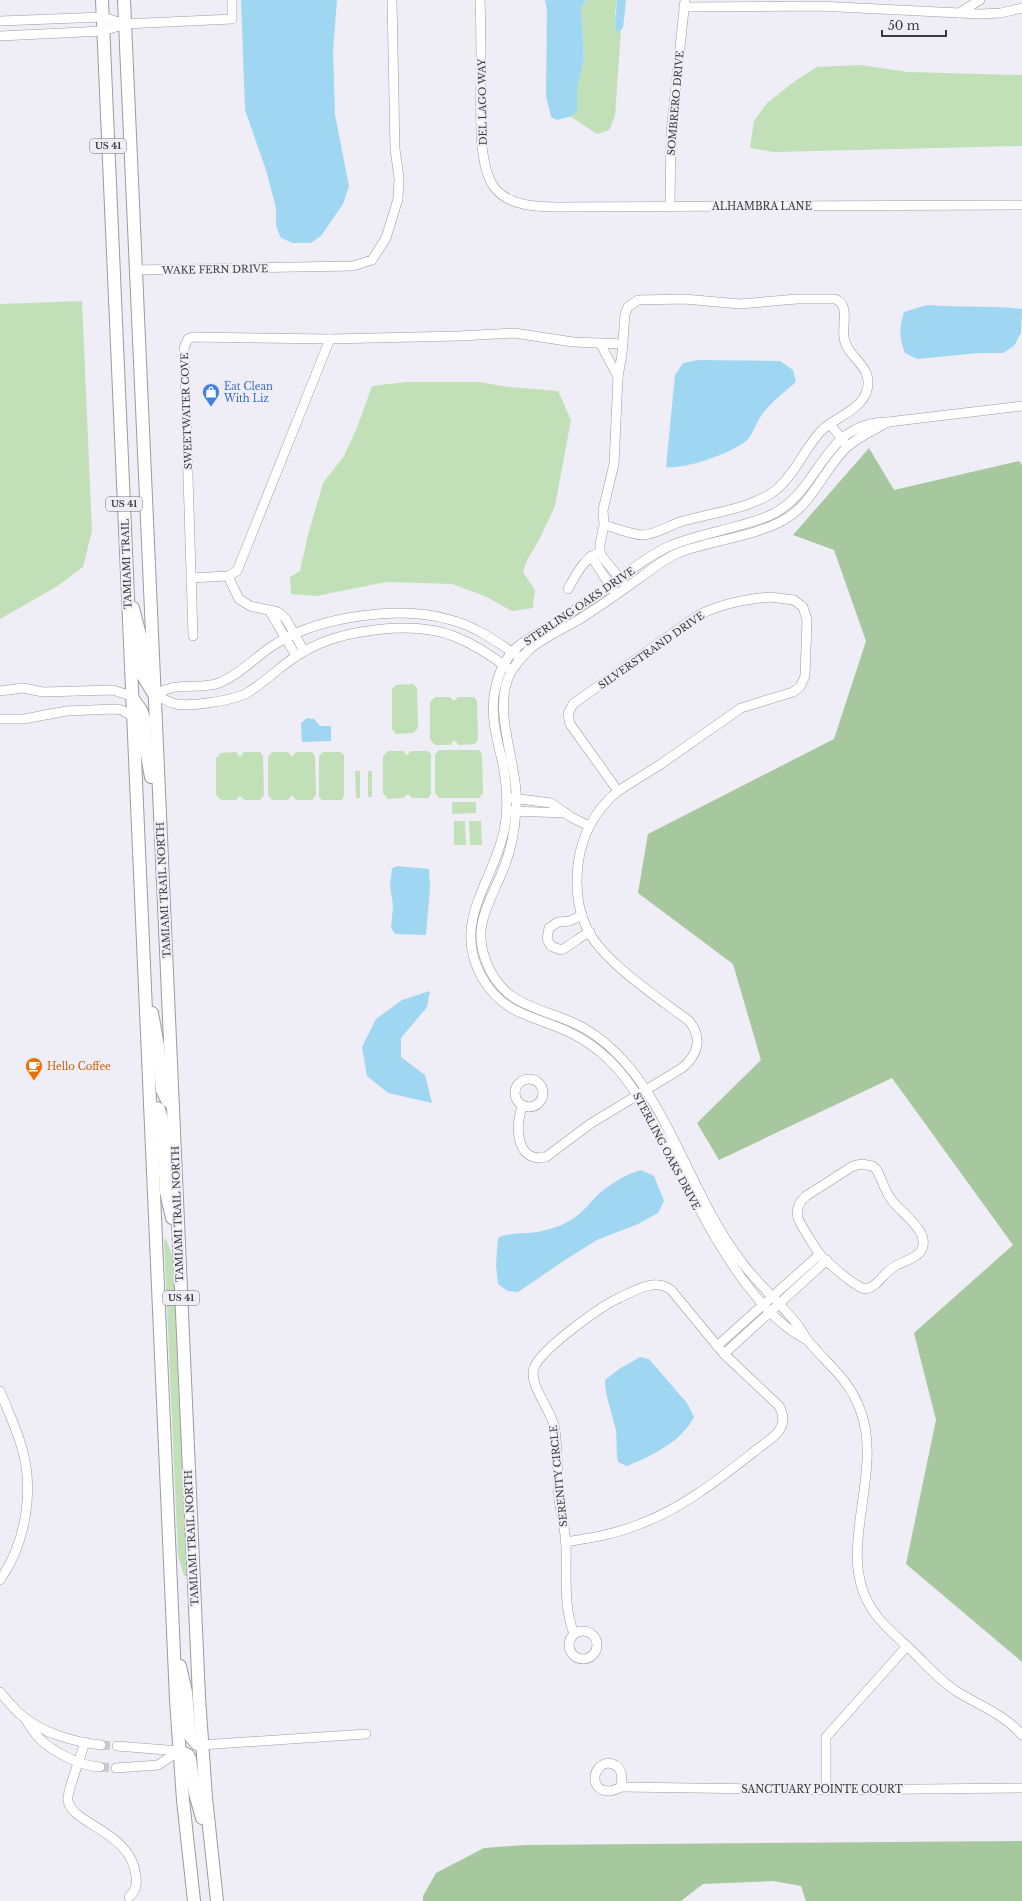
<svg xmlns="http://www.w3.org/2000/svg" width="1022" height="1901" font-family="'Libre Baskerville',serif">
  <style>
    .green { fill: #c1e0b8 }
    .forest { fill: #a7c89e }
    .water { fill: #9fd7f2 }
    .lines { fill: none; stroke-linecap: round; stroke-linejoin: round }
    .minor-tunnel { stroke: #cbc9d0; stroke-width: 9; stroke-dasharray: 9 4.5; stroke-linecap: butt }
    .minor-casing { stroke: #9d9aa2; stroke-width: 10 }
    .major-casing { stroke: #9d9aa2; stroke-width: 14 }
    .minor { stroke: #fff; stroke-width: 9 }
    .major { stroke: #fff; stroke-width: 12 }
    .labels { text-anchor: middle; stroke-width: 4; stroke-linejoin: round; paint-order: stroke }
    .shield { fill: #efedf5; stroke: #706f74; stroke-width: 1 }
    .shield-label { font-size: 9px; font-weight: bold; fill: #3a393c }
    .street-label { font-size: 10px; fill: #3a393c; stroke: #efedf5 }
    .shop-label { font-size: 10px; fill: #366cbe; stroke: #efedf5; text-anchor: start }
    .food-label { font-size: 10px; fill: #c56008; stroke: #efedf5; text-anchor: start }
  </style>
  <rect width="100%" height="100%" fill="#efedf5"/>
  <g class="green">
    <path d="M587 0H617L615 13 619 33 621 30 615 116 609 130 597 134 570 116 577 111V89L584 60 581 8Z"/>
    <path d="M860 65 908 72 1022 75V146L774 152 750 148 754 121 767 103 795 81 817 67Z"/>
    <path d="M82 301 92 531 83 567 56 587 0 619V304Z"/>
    <path d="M406 382H479L508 387 558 391 571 420 555 506 538 542 527 560 523 572 535 590 533 608 512 611 485 596 452 584 386 582 316 596 291 594 290 577 300 571 308 535 323 483 344 456 358 425 372 386Z"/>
    <path d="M413 684 417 688 418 728 413 733 396 734 392 729V689L396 685Z"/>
    <path d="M435 697H450L454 701 458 697H474L477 701 478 740 474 744 459 745 454 740 450 745H435L430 739V702Z"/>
    <path d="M439 750H479L482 754 483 793 479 798H439L435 793V755Z"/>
    <path d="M388 751H403L407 755 411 751H427L431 754V794L428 798H412L408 794 403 798 388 799 383 793V756Z"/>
    <path d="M236 752 240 757 244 752H260L263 756 264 795 260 800H245L240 796 236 800H221L216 795V758L221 753Z"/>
    <path d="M272 752H288L292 757 296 752H312L315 756 316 795 312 800H296L292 795 288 800H272L268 795V757Z"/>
    <path d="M323 752H340L344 755V796L342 800H322L319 797V756Z"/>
    <path d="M355 771H360V798H356Z"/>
    <rect x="368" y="771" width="4" height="26"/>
    <path d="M452 802H476V813L452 814Z"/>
    <path d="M454 821H465L466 845H454Z"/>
    <path d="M469 821H481L482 845H470Z"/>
    <path d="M164 1239H166L173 1257 187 1576H184L178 1555Z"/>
  </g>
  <g class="forest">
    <path d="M869 448 894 490 1019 461 1022 465V1662L906 1564 936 1420 914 1333 1013 1245 892 1078 719 1160 697 1123 761 1060 733 964 638 893 648 834 834 739 866 641 834 550 793 535Z"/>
    <path d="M1022 1841V1901H806L801 1886 773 1881 703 1884 681 1901H423V1896L436 1873 484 1848 525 1845Z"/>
  </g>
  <g class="water">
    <path d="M241 0H337L333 51 335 115 349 186 343 204 321 236 311 243H293L281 238 276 226V208L266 170 245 110Z"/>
    <path d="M545 0H587L581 8 584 60 577 89V111L572 116 557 120 551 117 546 96 547 10Z"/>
    <path d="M617 0H626L623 28 618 33 615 27Z"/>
    <path d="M927 305C959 308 990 305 1022 309L1021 333 1014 346 1003 353H979L917 359 905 353C899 336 899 329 904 312Z"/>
    <path d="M698 360 780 361 793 370 796 382C784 392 770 403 761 416 756 423 754 431 749 438 737 452 684 470 666 467L675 375 683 363Z"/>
    <path d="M307 718 314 719 320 726H331V741L302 742 301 723Z"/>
    <path d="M397 866 429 869 430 888 426 935 395 934 391 928 393 906 390 886 392 868Z"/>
    <path d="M430 991 427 1007 401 1038V1057L425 1075 432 1103 388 1093 367 1076 362 1047 376 1019 402 1000Z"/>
    <path d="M641 1170 654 1176 664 1201 658 1213 638 1224 597 1240 568 1258 518 1292 508 1291 498 1284 496 1265 498 1238C508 1233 517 1234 528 1233 541 1232 558 1228 569 1221 582 1214 590 1202 601 1192 612 1183 628 1173 641 1170Z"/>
    <path d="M640 1357 649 1359 687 1403 694 1417C682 1441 652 1456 627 1466L618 1462C616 1452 617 1442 616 1431 613 1414 605 1398 605 1380L619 1369Z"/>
  </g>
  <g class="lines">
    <g class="minor-tunnel">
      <path d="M101 1745 117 1746"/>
      <path d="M100 1767 116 1768"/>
    </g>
    <g class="minor-casing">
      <g id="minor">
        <path d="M480 0C481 25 481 51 481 76 481 105 477 163 494 187 508 206 537 207 558 207L1022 205"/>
        <path d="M684 7 818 6 980 14 1001 13 1022 8"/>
        <path d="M959 13 980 0"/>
        <path d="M0 21 103 17 125 24"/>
        <path d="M0 36 103 31 125 24 232 19V0"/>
        <path d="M670 207 671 133 685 0"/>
        <path d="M136 270 353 266 372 260 386 238 398 199 399 178 395 149 392 0"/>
        <path d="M600 343 618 377"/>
        <path d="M888 422 1022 406"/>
        <path d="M830 424 845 443"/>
        <path d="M604 525C616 528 630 534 642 535 655 535 668 526 680 522 709 513 753 509 777 489 796 473 804 449 821 431 835 417 862 410 867 390 874 365 846 358 844 337 842 325 850 304 835 299H797L740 304 684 299 638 300 628 307 625 314 622 354 618 377 614 464 603 510 604 525 600 544V552L603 558 623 582"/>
        <path d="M591 556 613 590"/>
        <path d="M228 576 239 599 250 606 278 612 286 619 304 651"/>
        <path d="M191 578 228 576 237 571 330 339"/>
        <path d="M568 589C577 573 583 559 600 552"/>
        <path d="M770 597 794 600 803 607 807 620 805 676 800 687 793 692 741 708 661 764 618 791 570 724 568 714 573 704 697 616C718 605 747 599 770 597Z"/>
        <path d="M269 610 296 656"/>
        <path d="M193 636 184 348 188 339 193 337 330 339 459 336 514 333 573 342 623 344"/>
        <path d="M0 691 23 688 43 692 113 690 131 696"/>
        <path d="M154 694C161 692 170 687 177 687 191 685 206 688 219 683 241 674 257 655 277 643 322 616 400 605 451 620 475 626 497 642 518 656"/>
        <path d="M154 694C161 697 169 703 176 704 190 707 235 700 247 693 267 681 283 663 303 652 342 629 414 620 456 637 475 645 492 656 508 668"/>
        <path d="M0 719H24L66 711 114 709 122 710 133 717"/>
        <path d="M512 798 551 803 571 817 589 826"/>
        <path d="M511 811 566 813"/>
        <path d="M582 915 570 921 558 922 549 928 547 939 551 946 561 950C572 945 579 937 590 932"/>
        <circle cx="529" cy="1093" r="14"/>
        <path d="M523 1105C514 1125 516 1164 546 1157L590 1124 682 1068C698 1055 703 1038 689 1021 659 998 598 959 585 924 577 906 576 883 578 864 582 834 595 810 618 791"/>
        <path d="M862 1164 872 1166 876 1169C882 1178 884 1190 891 1199 900 1213 934 1233 920 1252 915 1259 901 1262 894 1267 882 1274 878 1287 865 1289 855 1287 831 1265 823 1258 819 1255 799 1222 798 1218 796 1210 799 1202 806 1196L853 1166Z"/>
        <path d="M807 1340C785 1329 769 1313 754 1294 704 1233 681 1163 639 1098 621 1069 600 1047 569 1032 535 1016 504 1015 483 979 450 924 493 883 504 831 509 807 507 784 502 760 497 739 491 718 494 696 497 678 502 662 515 649 526 639 540 632 553 624 567 615 582 605 596 596 621 579 644 557 672 545 702 533 735 529 766 517 822 495 820 422 888 422 873 431 856 437 844 450 821 474 811 507 780 522 748 538 711 540 678 553 664 559 653 568 641 577 622 591 603 604 583 617 566 628 545 636 530 649 523 655 517 663 512 670 489 710 520 764 516 809 515 832 510 855 500 877 487 907 473 928 486 961 504 1010 546 1007 584 1028 616 1047 637 1074 655 1105 685 1156 705 1214 741 1261 758 1285 782 1304 799 1327 806 1337 802 1333 809 1342 830 1367 850 1380 861 1412 883 1474 837 1549 869 1604 879 1622 895 1635 910 1649 925 1663 939 1680 956 1691 978 1705 1004 1714 1022 1735"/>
        <path d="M717 1346 820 1254"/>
        <path d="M724 1354 827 1260"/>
        <path d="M0 1391C7 1409 16 1427 21 1445 35 1488 26 1543 0 1580"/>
        <path d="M565 1542C590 1538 616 1534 640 1524 683 1508 719 1479 755 1451 763 1444 775 1438 780 1429 785 1421 783 1413 779 1406L724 1354 672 1291C656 1277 636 1290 619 1298 601 1306 540 1350 534 1368 528 1386 553 1411 555 1430 558 1453 557 1476 559 1499 561 1514 565 1529 566 1544 567 1574 563 1606 574 1634"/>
        <circle cx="583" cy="1645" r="14"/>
        <path d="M0 1692C7 1700 13 1708 21 1715 42 1733 74 1742 101 1745"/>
        <path d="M26 1720C30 1726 34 1733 39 1738 53 1752 80 1766 100 1767"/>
        <path d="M85 1742C82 1753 66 1794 68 1801 73 1825 131 1831 136 1876 137 1885 136 1891 129 1897"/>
        <path d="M201 1745 366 1734"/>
        <path d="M117 1746 179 1751"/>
        <path d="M607 1763C622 1764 623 1775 621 1787 617 1789 613 1791 609 1791 590 1791 591 1767 607 1763Z"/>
        <path d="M116 1768 158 1765 179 1751"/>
        <path d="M621 1787 826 1790 1022 1788"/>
        <path d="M826 1790V1737L907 1646"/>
      </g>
    </g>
    <g class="major-casing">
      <g id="major">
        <path d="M102 0 176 1700 183 1800 194 1901"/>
        <path d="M124 0 199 1697 206 1798 217 1901"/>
        <path d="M133 608 141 639 143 676 154 694"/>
        <path d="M131 696 141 710 144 718 145 744 151 777"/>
        <path d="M152 1013 158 1046 162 1090 167 1100 172 1104"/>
        <path d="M150 1106 159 1109 162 1120 166 1192 172 1218"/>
        <path d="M180 1666 186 1692 190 1736 197 1744 201 1745"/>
        <path d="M179 1751 188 1755 190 1759 195 1793 202 1818"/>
      </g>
    </g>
    <use href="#minor" class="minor"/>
    <use href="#major" class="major"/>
  </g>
  <defs>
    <g id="shop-pin" transform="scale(0.9)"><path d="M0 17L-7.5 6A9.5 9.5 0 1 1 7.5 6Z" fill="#3f7fe0" stroke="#efedf5"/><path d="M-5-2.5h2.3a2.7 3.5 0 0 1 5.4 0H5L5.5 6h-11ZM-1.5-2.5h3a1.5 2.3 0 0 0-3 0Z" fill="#fff"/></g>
    <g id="cafe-pin" transform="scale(0.9)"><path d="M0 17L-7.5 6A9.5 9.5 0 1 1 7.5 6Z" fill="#e8710a" stroke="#efedf5"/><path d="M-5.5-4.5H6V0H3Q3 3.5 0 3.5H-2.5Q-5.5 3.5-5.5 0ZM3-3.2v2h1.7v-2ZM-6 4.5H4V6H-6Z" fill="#fff"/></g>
  </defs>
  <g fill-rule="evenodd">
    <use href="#shop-pin" x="211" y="392"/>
    <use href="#cafe-pin" x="34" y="1066"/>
  </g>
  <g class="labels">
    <g class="shield">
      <rect x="90" y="139" width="36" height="14" rx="3"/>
      <rect x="106" y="497" width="36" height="14" rx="3"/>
      <rect x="163" y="1291" width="36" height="14" rx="3"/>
    </g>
    <g class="shield-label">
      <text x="108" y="149">US 41</text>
      <text x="124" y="507">US 41</text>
      <text x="181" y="1301">US 41</text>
    </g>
    <g class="street-label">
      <text transform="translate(482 102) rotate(-91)" y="4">DEL LAGO WAY</text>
      <text transform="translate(675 103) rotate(-85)" y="4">SOMBRERO DRIVE</text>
      <text x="762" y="210">ALHAMBRA LANE</text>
      <text transform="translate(215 269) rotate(-1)" y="4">WAKE FERN DRIVE</text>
      <text transform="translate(186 411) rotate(-92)" y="4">SWEETWATER COVE</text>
      <text transform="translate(126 564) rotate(-92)" y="4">TAMIAMI TRAIL</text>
      <text transform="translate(579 606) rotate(-34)" y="4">STERLING OAKS DRIVE</text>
      <text transform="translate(651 650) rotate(-35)" y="4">SILVERSTRAND DRIVE</text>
      <text transform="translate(163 890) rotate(-93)" y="4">TAMIAMI TRAIL NORTH</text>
      <text transform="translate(667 1151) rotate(62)" y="4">STERLING OAKS DRIVE</text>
      <text transform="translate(177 1214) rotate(-92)" y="4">TAMIAMI TRAIL NORTH</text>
      <text transform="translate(558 1476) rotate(-96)" y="4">SERENITY CIRCLE</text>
      <text transform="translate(191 1538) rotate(-93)" y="4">TAMIAMI TRAIL NORTH</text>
      <text x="822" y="1793">SANCTUARY POINTE COURT</text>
    </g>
    <g class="shop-label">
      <text x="224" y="390">Eat Clean<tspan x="224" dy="12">With Liz</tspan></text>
    </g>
    <g class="food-label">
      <text x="47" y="1070">Hello Coffee</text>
    </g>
  </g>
  <path d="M882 30v6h64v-6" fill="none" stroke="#3a393c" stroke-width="2"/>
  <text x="888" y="30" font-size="12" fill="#3a393c" stroke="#efedf5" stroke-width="3" paint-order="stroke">50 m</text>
</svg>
